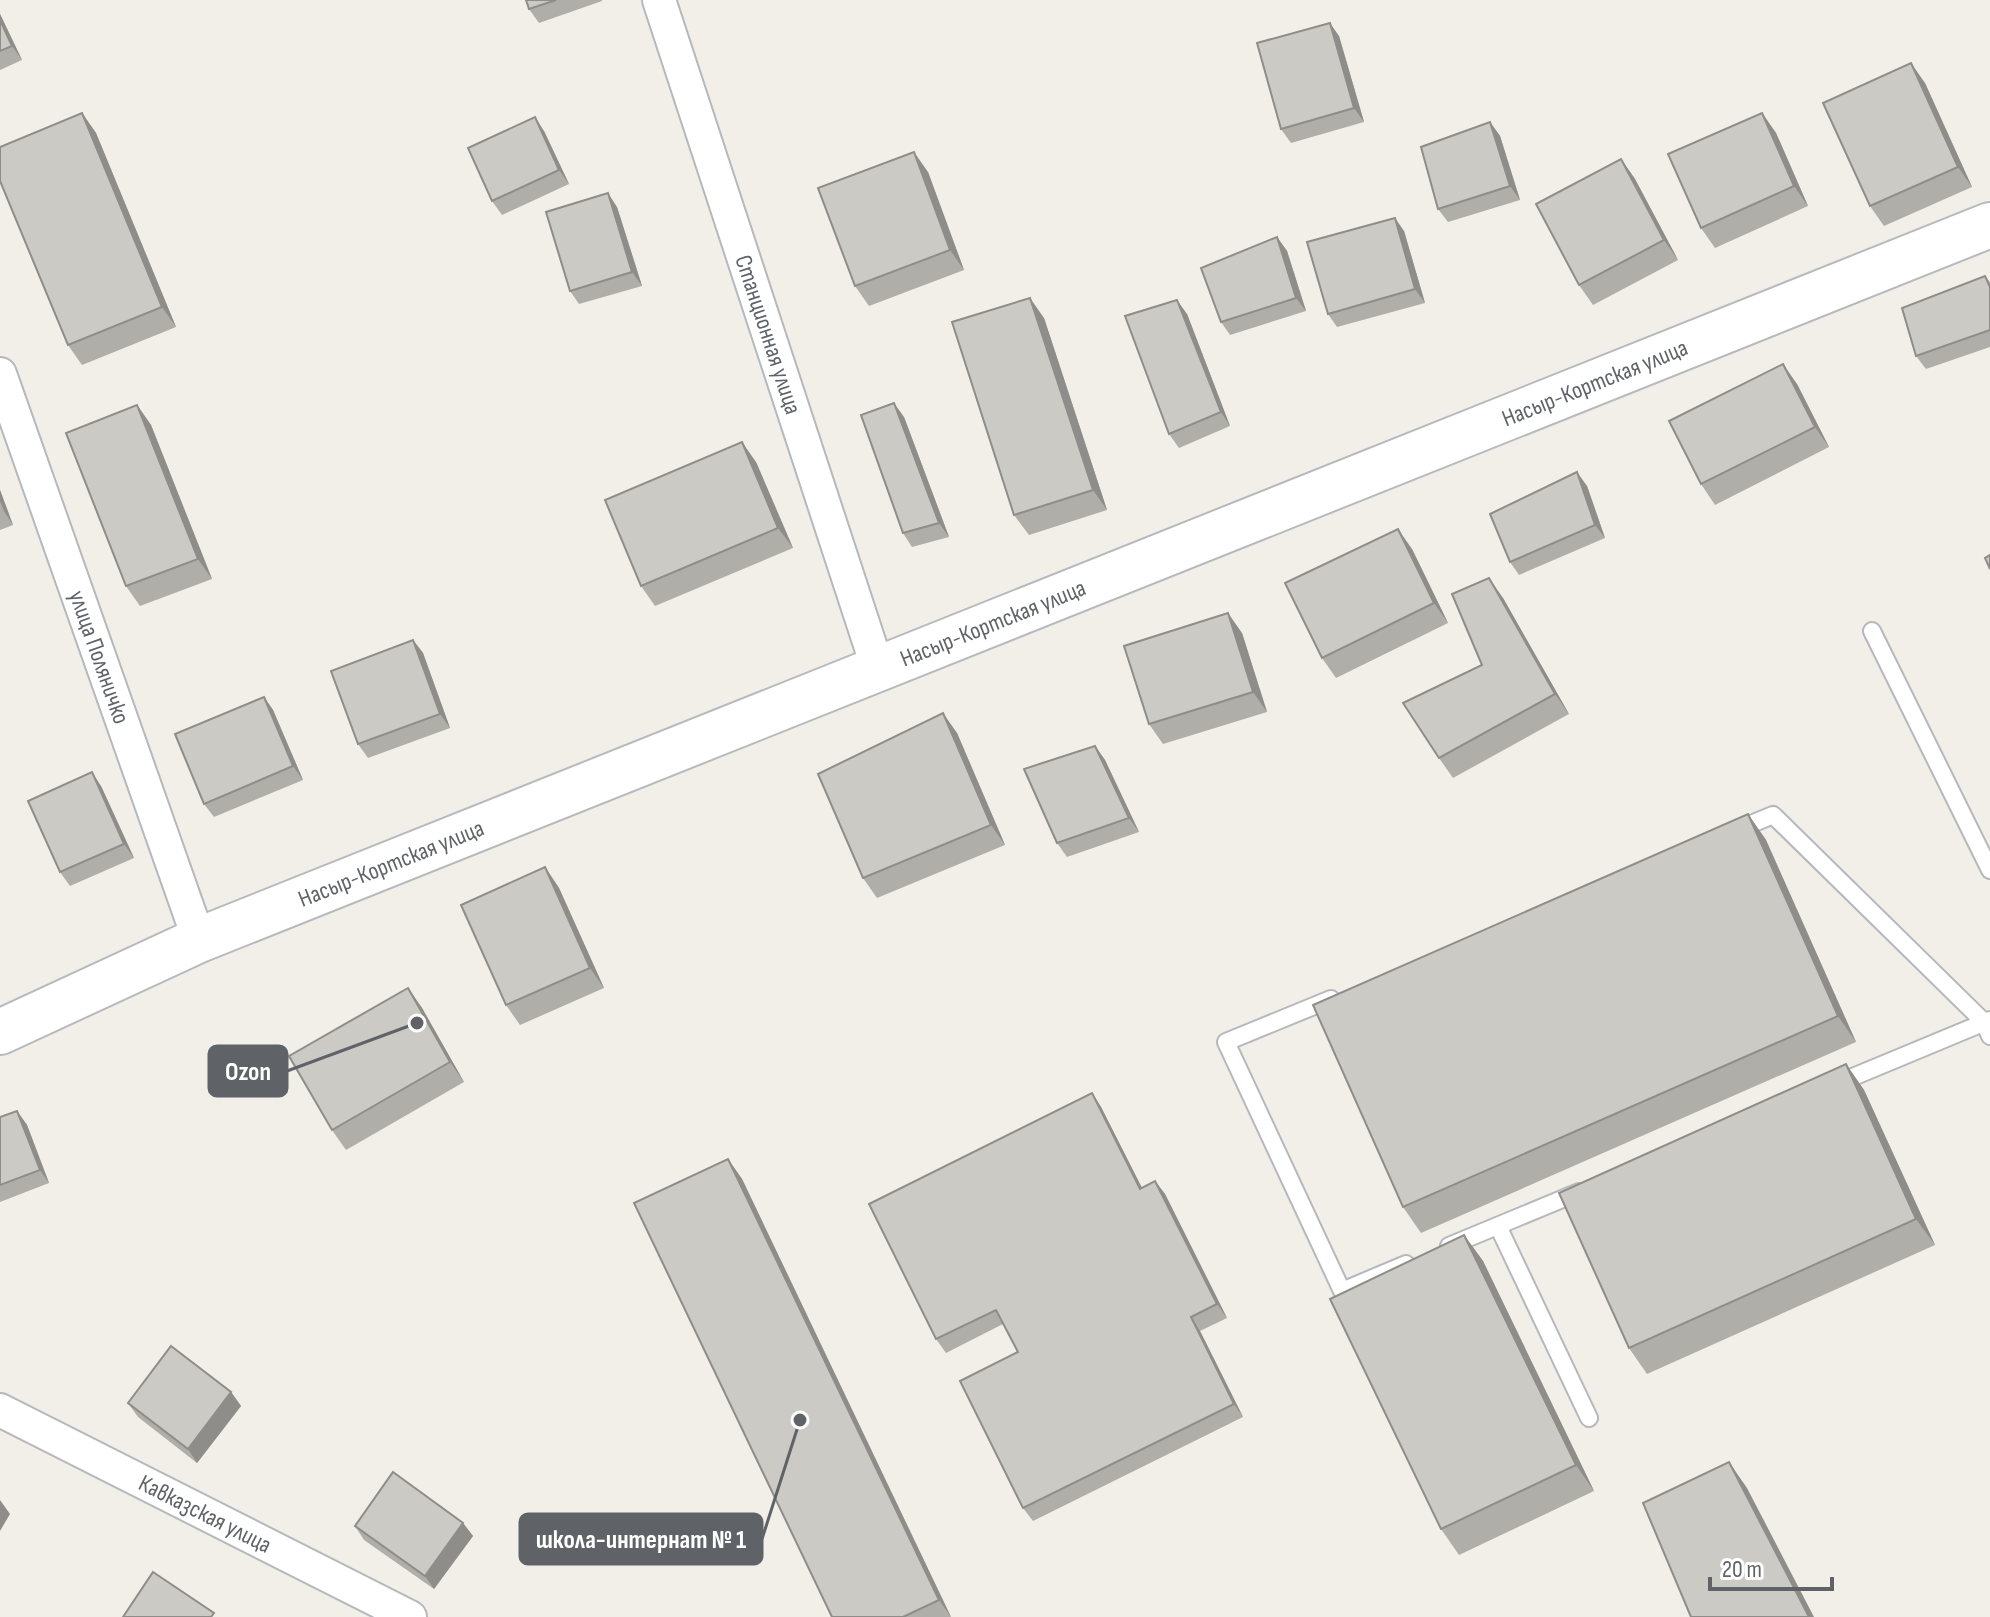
<svg xmlns="http://www.w3.org/2000/svg" width="1990" height="1617" font-family="'Sofia Sans Condensed',sans-serif">
  <style>
    .lines { fill: none; stroke-linecap: round; stroke-linejoin: round }
    .lane-casing { stroke: #b5b8bc; stroke-width: 20 }
    .street-casing { stroke: #b5b8bc; stroke-width: 36 }
    .secondary-casing { stroke: #b6babf; stroke-width: 48 }
    .lane { stroke: #fff; stroke-width: 16 }
    .street { stroke: #fff; stroke-width: 32 }
    .secondary { stroke: #fff; stroke-width: 44 }
    .wall { fill: #afaea9 }
    .shaded-wall { fill: #8f8d8a }
    .building { fill: #cccac5; stroke: #8f8d8a; stroke-width: 2 }
    .labels { text-anchor: middle; stroke-width: 6; stroke-linejoin: round; paint-order: stroke }
    .street-label { font-size: 24px; fill: #5f6368; stroke: #fff }
    .leader { fill: none; stroke: #5f6368; stroke-width: 3 }
    .callout-dot { fill: #5f6368; stroke: #fff; stroke-width: 3 }
    .callout { fill: #5f6368; stroke: #5f6368; stroke-width: 3 }
    .callout-label { font-size: 26px; text-anchor: middle; font-weight: bold; fill: #fff }
  </style>
  <rect width="100%" height="100%" fill="#f1efe8"/>
  <g class="lines">
    <g class="lane-casing">
      <g id="lane">
        <path d="M1872 631 1990 870"/>
        <path d="M1737 830 1773 815 1984 1022 1990 1036"/>
        <path d="M1331 999 1226 1042 1342 1291 1406 1264"/>
        <path d="M1836 1084 1990 1020"/>
        <path d="M1498 1226 1589 1418"/>
        <path d="M1449 1246 1579 1192"/>
      </g>
    </g>
    <g class="street-casing">
      <g id="street">
        <path id="s1" d="M659 0 878 669"/>
        <path id="s2" d="M0 374 199 940"/>
        <path id="s3" d="M0 1410 410 1617"/>
      </g>
    </g>
    <g class="secondary-casing">
      <g id="secondary">
        <path id="s4" d="M0 1032 199 940 1990 225"/>
      </g>
    </g>
    <use href="#lane" class="lane"/>
    <use href="#street" class="street"/>
    <use href="#secondary" class="secondary"/>
  </g>
  <g class="wall">
    <path d="M526 0H602V1L539 23 529 9Z"/>
    <path d="M0 14 22 60 0 70Z"/>
    <path d="M1339 36 1364 122 1291 143 1281 129Z"/>
    <path d="M1925 83 1972 187 1884 226 1870 206Z"/>
    <path d="M82 113 96 133 176 327 82 365 68 345Z"/>
    <path d="M1762 113 1776 133 1808 206 1715 248 1701 228Z"/>
    <path d="M1490 122 1500 136 1520 200 1448 222 1438 209Z"/>
    <path d="M544 131 569 184 502 215 492 201Z"/>
    <path d="M1621 159 1635 179 1678 260 1593 305 1579 285Z"/>
    <path d="M928 172 964 270 869 306 855 286Z"/>
    <path d="M617 207 642 286 579 304 570 291Z"/>
    <path d="M1404 231 1425 303 1337 327 1328 314Z"/>
    <path d="M1277 237 1287 251 1306 311 1230 335 1221 322Z"/>
    <path d="M1985 276 1990 282V347L1926 369 1916 356Z"/>
    <path d="M1187 314 1230 426 1179 448 1169 434Z"/>
    <path d="M1044 318 1107 510 1029 535 1014 515Z"/>
    <path d="M1797 384 1829 447 1715 505 1701 484Z"/>
    <path d="M137 405 151 425 212 579 140 606 126 586Z"/>
    <path d="M904 417 949 537 912 547 903 533Z"/>
    <path d="M756 462 793 548 655 606 641 586Z"/>
    <path d="M1587 486 1605 538 1519 575 1510 562Z"/>
    <path d="M0 490 13 525 0 530Z"/>
    <path d="M1412 549 1448 623 1336 678 1322 658Z"/>
    <path d="M1503 598 1569 714 1453 778 1439 758 1482 665Z"/>
    <path d="M1242 633 1267 712 1163 744 1149 724Z"/>
    <path d="M413 640 423 653 450 728 368 758 358 744Z"/>
    <path d="M264 697 273 710 303 780 214 817 204 804Z"/>
    <path d="M957 733 1005 845 877 898 863 878Z"/>
    <path d="M1095 746 1105 760 1139 832 1067 857 1057 843Z"/>
    <path d="M101 786 134 858 70 886 60 872Z"/>
    <path d="M1748 814 1766 840 1856 1042 1421 1233 1403 1207Z"/>
    <path d="M545 867 559 888 604 988 520 1025 506 1005Z"/>
    <path d="M408 988 422 1008 464 1082 346 1150 332 1130Z"/>
    <path d="M1846 1064 1864 1090 1935 1245 1647 1374 1629 1348Z"/>
    <path d="M1092 1093 1101 1107 1142 1188 1155 1181 1165 1194 1227 1318 1200 1331 1243 1417 1033 1521 1023 1508 1018 1352 1003 1324 946 1353 936 1339Z"/>
    <path d="M17 1111 27 1125 49 1183 0 1202V1117Z"/>
    <path d="M728 1159 742 1179 951 1617H832Z"/>
    <path d="M1464 1235 1483 1261 1594 1491 1459 1555 1441 1529Z"/>
    <path d="M231 1392 241 1406 197 1463 138 1417 128 1403Z"/>
    <path d="M463 1523 473 1536 434 1589 364 1540 355 1526Z"/>
  </g>
  <g class="shaded-wall">
    <path d="M0 14 22 60 12 46 0 20Z"/>
    <path d="M1330 23 1339 36 1364 122 1354 108Z"/>
    <path d="M1911 63 1925 83 1972 187 1958 167Z"/>
    <path d="M82 113 96 133 176 327 162 307Z"/>
    <path d="M1762 113 1776 133 1808 206 1794 186Z"/>
    <path d="M535 117 544 131 569 184 559 170Z"/>
    <path d="M1490 122 1500 136 1520 200 1510 186Z"/>
    <path d="M914 152 928 172 964 270 950 250Z"/>
    <path d="M1621 159 1635 179 1678 260 1664 240Z"/>
    <path d="M608 193 617 207 642 286 632 272Z"/>
    <path d="M1395 218 1404 231 1425 303 1415 289Z"/>
    <path d="M1277 237 1287 251 1306 311 1296 298Z"/>
    <path d="M1030 298 1044 318 1107 510 1093 490Z"/>
    <path d="M1177 300 1187 314 1230 426 1221 412Z"/>
    <path d="M1783 364 1797 384 1829 447 1815 427Z"/>
    <path d="M894 403 904 417 949 537 939 523Z"/>
    <path d="M137 405 151 425 212 579 198 559Z"/>
    <path d="M742 442 756 462 793 548 778 528Z"/>
    <path d="M1577 472 1587 486 1605 538 1595 525Z"/>
    <path d="M0 490 13 525 4 511 0 501Z"/>
    <path d="M1398 529 1412 549 1448 623 1434 603Z"/>
    <path d="M1489 578 1503 598 1569 714 1555 694Z"/>
    <path d="M1228 613 1242 633 1267 712 1253 692Z"/>
    <path d="M413 640 423 653 450 728 440 714Z"/>
    <path d="M264 697 273 710 303 780 293 766Z"/>
    <path d="M943 713 957 733 1005 845 991 825Z"/>
    <path d="M1095 746 1105 760 1139 832 1129 818Z"/>
    <path d="M92 772 101 786 134 858 124 844Z"/>
    <path d="M1748 814 1766 840 1856 1042 1838 1016Z"/>
    <path d="M545 867 559 888 604 988 590 968Z"/>
    <path d="M408 988 422 1008 464 1082 450 1062Z"/>
    <path d="M1846 1064 1864 1090 1935 1245 1916 1219Z"/>
    <path d="M1092 1093 1101 1107 1149 1202 1140 1189Z"/>
    <path d="M17 1111 27 1125 49 1183 40 1170Z"/>
    <path d="M728 1159 742 1179 951 1617 939 1600Z"/>
    <path d="M1155 1181 1165 1194 1227 1318 1217 1304Z"/>
    <path d="M1464 1235 1483 1261 1594 1491 1576 1465Z"/>
    <path d="M1191 1317 1200 1331 1243 1417 1234 1404Z"/>
    <path d="M231 1392 241 1406 197 1463 188 1449Z"/>
    <path d="M1729 1462 1747 1488 1814 1617H1809Z"/>
    <path d="M0 1500 10 1514 0 1531Z"/>
    <path d="M463 1523 473 1536 434 1589 425 1576Z"/>
  </g>
  <g class="building">
    <path d="M526 0H556L529 9Z"/>
    <path d="M0 20 12 46 0 51Z"/>
    <path d="M1330 23 1354 108 1281 129 1257 43Z"/>
    <path d="M1911 63 1958 167 1870 206 1823 103Z"/>
    <path d="M82 113 162 307 68 345 0 181V147Z"/>
    <path d="M1762 113 1794 186 1701 228 1668 154Z"/>
    <path d="M535 117 559 170 492 201 468 148Z"/>
    <path d="M1490 122 1510 186 1438 209 1421 147Z"/>
    <path d="M914 152 950 250 855 286 818 188Z"/>
    <path d="M1621 159 1664 240 1579 285 1536 204Z"/>
    <path d="M608 193 632 272 570 291 546 212Z"/>
    <path d="M1395 218 1415 289 1328 314 1307 242Z"/>
    <path d="M1277 237 1296 298 1221 322 1201 268Z"/>
    <path d="M1985 276 1990 287V330L1916 356 1902 308Z"/>
    <path d="M1030 298 1093 490 1014 515 952 322Z"/>
    <path d="M1177 300 1221 412 1169 434 1125 316Z"/>
    <path d="M1783 364 1815 427 1701 484 1669 421Z"/>
    <path d="M894 403 939 523 903 533 861 415Z"/>
    <path d="M137 405 198 559 126 586 66 433Z"/>
    <path d="M742 442 778 528 641 586 605 500Z"/>
    <path d="M1577 472 1595 525 1510 562 1490 514Z"/>
    <path d="M1398 529 1434 603 1322 658 1285 583Z"/>
    <path d="M1990 555V569L1985 558Z"/>
    <path d="M1489 578 1555 694 1439 758 1403 703 1482 665 1452 594Z"/>
    <path d="M1228 613 1253 692 1149 724 1124 646Z"/>
    <path d="M413 640 440 714 358 744 331 671Z"/>
    <path d="M264 697 293 766 204 804 175 734Z"/>
    <path d="M943 713 991 825 863 878 818 774Z"/>
    <path d="M1095 746 1129 818 1057 843 1024 769Z"/>
    <path d="M92 772 124 844 60 872 28 801Z"/>
    <path d="M1748 814 1838 1016 1403 1207 1313 1005Z"/>
    <path d="M545 867 590 968 506 1005 461 905Z"/>
    <path d="M408 988 450 1062 332 1130 289 1056Z"/>
    <path d="M1846 1064 1916 1219 1629 1348 1559 1193Z"/>
    <path d="M1092 1093 1140 1189 1155 1181 1217 1304 1191 1317 1234 1404 1023 1508 960 1381 1018 1352 996 1310 936 1339 869 1204Z"/>
    <path d="M17 1111 40 1170 0 1185V1117Z"/>
    <path d="M728 1159 939 1600 903 1617H832L634 1203Z"/>
    <path d="M1464 1235 1576 1465 1441 1529 1330 1299Z"/>
    <path d="M171 1346 231 1392 188 1449 128 1403Z"/>
    <path d="M1729 1462 1809 1617H1691L1643 1503Z"/>
    <path d="M393 1472 463 1523 425 1576 355 1526Z"/>
    <path d="M153 1572 214 1613 211 1617H123Z"/>
  </g>
  <g class="labels">
    <g class="street-label">
      <text dy="8" stroke="none"><textPath href="#s1" startOffset="352">Станционная улица</textPath></text>
      <text dy="8" stroke="none"><textPath href="#s4" startOffset="1722">Насыр-Кортская улица</textPath></text>
      <text dy="8" stroke="none"><textPath href="#s4" startOffset="1074">Насыр-Кортская улица</textPath></text>
      <text dy="8" stroke="none"><textPath href="#s2" startOffset="300">улица Поляничко</textPath></text>
      <text dy="8" stroke="none"><textPath href="#s4" startOffset="426">Насыр-Кортская улица</textPath></text>
      <text dy="8" stroke="none"><textPath href="#s3" startOffset="230">Кавказская улица</textPath></text>
    </g>
  </g>
  <path class="leader" d="M417 1023L287 1071M800 1420L762 1539"/>
  <g class="callout-dot">
    <circle cx="417" cy="1023" r="8"/>
    <circle cx="800" cy="1420" r="8"/>
  </g>
  <g class="callout">
    <rect x="209" y="1046" width="78" height="50" rx="8"/>
    <rect x="520" y="1514" width="242" height="50" rx="8"/>
  </g>
  <g class="callout-label">
    <text x="248" y="1080">Ozon</text>
    <text x="641" y="1548">школа-интернат № 1</text>
  </g>
  <path d="M1710 1577v12h122v-12" fill="none" stroke="#5f6368" stroke-width="4"/>
  <text x="1722" y="1577" font-size="24" fill="#5f6368" stroke="#ffffff" stroke-width="6" paint-order="stroke">20 m</text>
</svg>
